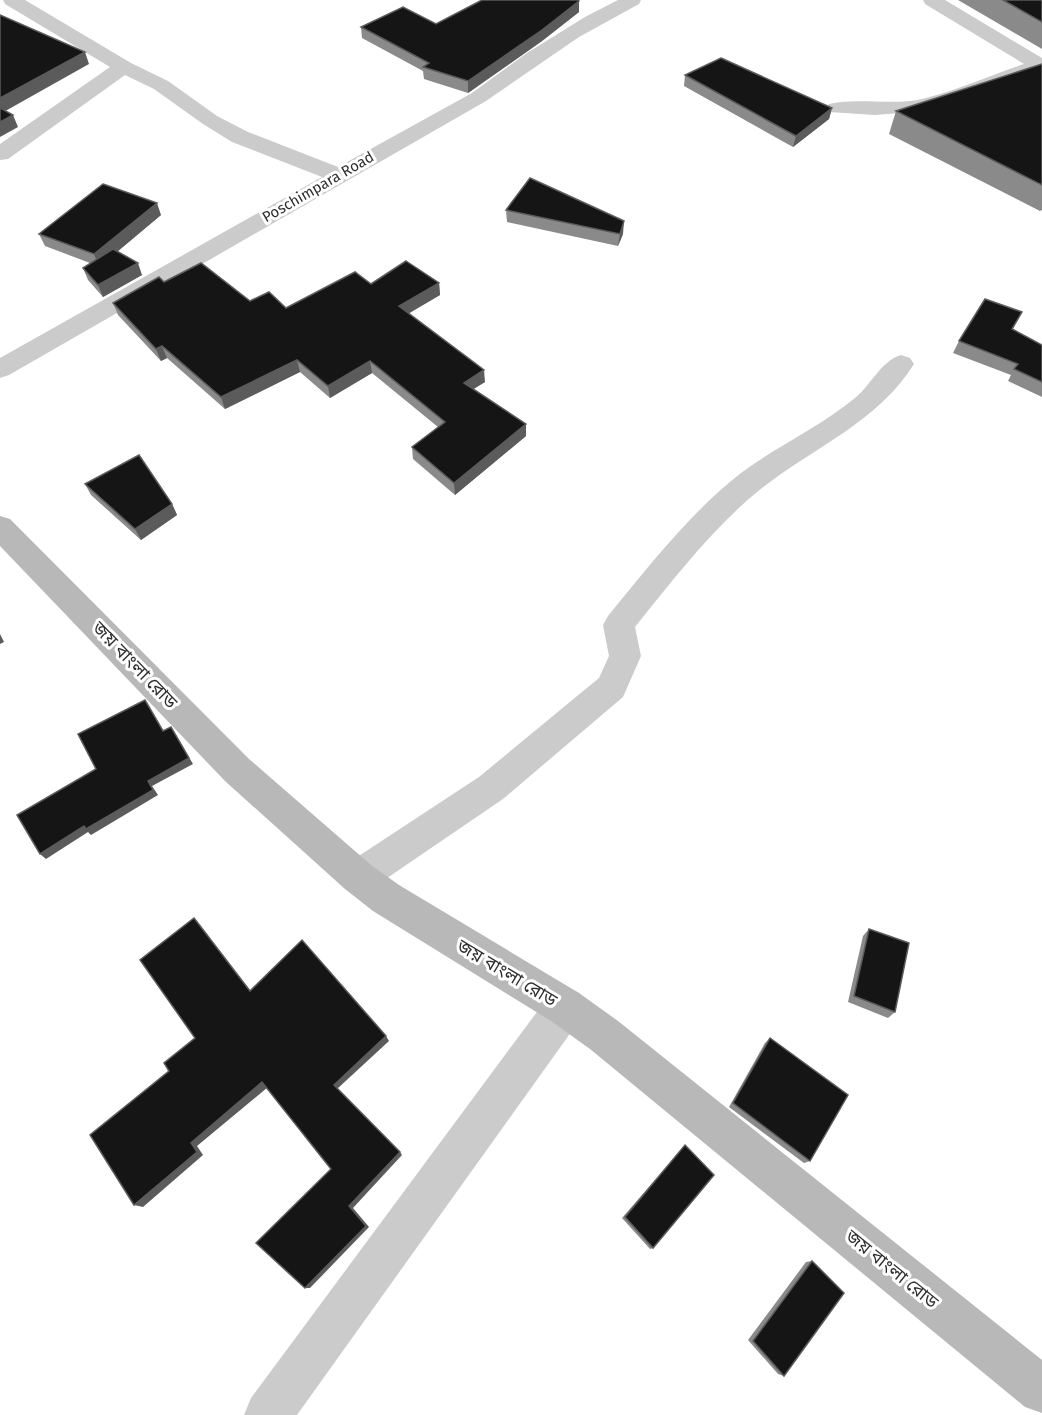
<svg xmlns="http://www.w3.org/2000/svg" width="1042" height="1415" font-family="'Fira Sans','Noto Sans Bengali',sans-serif">
  <style>
    .lines { fill: none; stroke-linecap: round; stroke-linejoin: round }
    .street { fill: #cbcbcb; fill-rule: evenodd }
    .secondary { fill: #b8b8b8; fill-rule: evenodd }
    .wall { fill: #8a8a8a }
    .shaded-wall { fill: #5b5b5b }
    .building { fill: #151515; stroke: #5b5b5b; stroke-width: 1.5 }
    .labels { text-anchor: middle; stroke-width: 6; stroke-linejoin: round; paint-order: stroke }
    .far-street-label { font-size: 15px; fill: #2e2e2e; stroke: #fff }
    .street-label { font-size: 18px; fill: #2e2e2e; stroke: #fff }
  </style>
  <rect width="100%" height="100%" fill="#fff"/>
  <g class="lines">
    <g class="street">
      <path d="M3 0H25L131 63 168 81 217 116 248 132 338 167 472 93 527 53 585 17 618 0H641L639 4 579 37 486 101 9 375 0 378V358L322 177 232 142 203 124 154 89 125 75 8 159 0 160V144L110 67 5 4Z"/>
      <path d="M923 0H945L1042 58V71L924 111 875 115 829 112 826 108 829 104C857 97 892 106 922 99 956 91 991 75 1024 64L925 4Z"/>
      <path d="M901 355 910 358 914 364C879 421 813 448 762 488 715 525 672 581 635 627L641 656 623 697 503 799 371 889 358 894 345 889 340 877 345 865 479 777 599 678 609 656 603 625 608 616C647 568 692 511 741 473 777 446 820 427 855 398 871 385 881 361 901 355Z"/>
      <path d="M565 987 579 993 585 1007 579 1021 297 1415H244L251 1398 551 993Z"/>
    </g>
    <path class="secondary" d="M0 516 10 519 249 759 371 865 399 885 579 993 618 1021 1042 1360V1413L1025 1407 590 1049 551 1021 373 911 345 889 225 781 0 546Z"/>
  </g>
  <g class="wall">
    <path d="M958 0H1042V49Z"/>
    <path d="M579 12 542 41 468 93 424 79 423 71 362 38 361 27 436 24Z"/>
    <path d="M1042 64V210L1040 211 889 134 896 111Z"/>
    <path d="M685 75 832 108 829 119 793 147 684 86Z"/>
    <path d="M506 210 623 234 618 246 507 222Z"/>
    <path d="M161 215 118 251 142 275 103 297 88 280 83 268 90 263 45 246 39 234Z"/>
    <path d="M164 282 286 308 371 284 439 283 440 295 409 313 485 382 473 389 526 436 455 495 413 459 412 447 438 427 372 373 330 398 300 372 225 409 167 358 161 361 118 315 113 303Z"/>
    <path d="M1013 330 1042 345V397L1008 381 1011 375 953 353 959 341Z"/>
    <path d="M85 484 172 504 177 515 141 540 91 495Z"/>
    <path d="M869 929 895 1012 888 1018 848 1002 863 936Z"/>
    <path d="M770 1038 810 1161 804 1163 729 1107 765 1043Z"/>
    <path d="M685 1145 653 1248 650 1249 622 1218Z"/>
    <path d="M812 1261 784 1376 778 1374 748 1340 806 1262Z"/>
  </g>
  <g class="shaded-wall">
    <path d="M579 1V12L542 41 468 93V81Z"/>
    <path d="M85 52 89 64 0 114V98Z"/>
    <path d="M832 108 829 119 793 147 796 136Z"/>
    <path d="M13 115 18 127 0 137V122Z"/>
    <path d="M157 203 161 215 99 267 94 254Z"/>
    <path d="M624 221 623 234 618 246 620 234Z"/>
    <path d="M138 263 142 275 103 297 98 285Z"/>
    <path d="M439 283 440 295 401 318 399 306Z"/>
    <path d="M162 346 167 358 161 361 156 349Z"/>
    <path d="M297 360 300 372 225 409 221 397Z"/>
    <path d="M370 361 372 373 330 398 328 386Z"/>
    <path d="M484 370 485 382 464 395V383Z"/>
    <path d="M526 424V436L455 495 454 483Z"/>
    <path d="M172 504 177 515 141 540 135 529Z"/>
    <path d="M0 634 4 642 0 644Z"/>
    <path d="M171 727 193 764 152 786 158 795 91 835 88 832 46 859 40 854 148 781Z"/>
    <path d="M194 918 200 925 255 997 250 991Z"/>
    <path d="M386 1036 389 1041 337 1089 334 1085Z"/>
    <path d="M262 1082 268 1087 197 1146 203 1155 143 1207 134 1205 191 1143Z"/>
    <path d="M400 1152 402 1155 353 1208 369 1227 310 1288H305L349 1206Z"/>
  </g>
  <g class="building">
    <path d="M482 0H578L579 1 542 30 468 81 423 67 429 63 361 27 403 7 436 24Z"/>
    <path d="M1003 0H1042V22Z"/>
    <path d="M0 15 85 52 0 98Z"/>
    <path d="M721 58 832 108 796 136 685 75Z"/>
    <path d="M1042 64V185L896 111Z"/>
    <path d="M0 108 13 115 0 122Z"/>
    <path d="M530 178 624 221 620 234 506 210Z"/>
    <path d="M103 184 157 203 94 254 39 234Z"/>
    <path d="M113 249 138 263 98 285 83 268Z"/>
    <path d="M406 261 439 283 399 306 484 370 464 383 526 424 454 483 412 447 445 422 370 361 328 386 297 360 221 397 162 346 156 349 113 303 159 277 164 282 201 263 250 301 269 292 286 308 355 272 371 284Z"/>
    <path d="M985 299 1022 312 1012 329 1042 345V382L1014 369 1018 364 959 341Z"/>
    <path d="M139 455 172 504 135 529 85 484Z"/>
    <path d="M145 700 163 731 171 727 189 758 148 781 153 790 86 829 84 826 40 854 17 815 96 769 78 734Z"/>
    <path d="M194 918 250 991 302 940 386 1036 334 1085 400 1152 349 1206 366 1226 305 1288 256 1243 331 1169 262 1082 191 1143 197 1152 134 1205 90 1135 169 1071 164 1063 195 1038 140 960Z"/>
    <path d="M869 929 909 943 895 1012 854 996Z"/>
    <path d="M770 1038 848 1095 810 1161 733 1103Z"/>
    <path d="M685 1145 714 1175 653 1248 625 1217Z"/>
    <path d="M812 1261 844 1293 784 1376 753 1341Z"/>
  </g>
  <g class="labels">
    <g class="far-street-label">
      <text transform="translate(318 187) rotate(-30)" y="5">Poschimpara Road</text>
    </g>
    <g class="street-label">
      <text transform="translate(135 665) rotate(46)" y="6">জয় বাংলা রোড</text>
      <text transform="translate(507 973) rotate(31)" y="6">জয় বাংলা রোড</text>
      <text transform="translate(892 1269) rotate(39)" y="6">জয় বাংলা রোড</text>
    </g>
  </g>
</svg>
